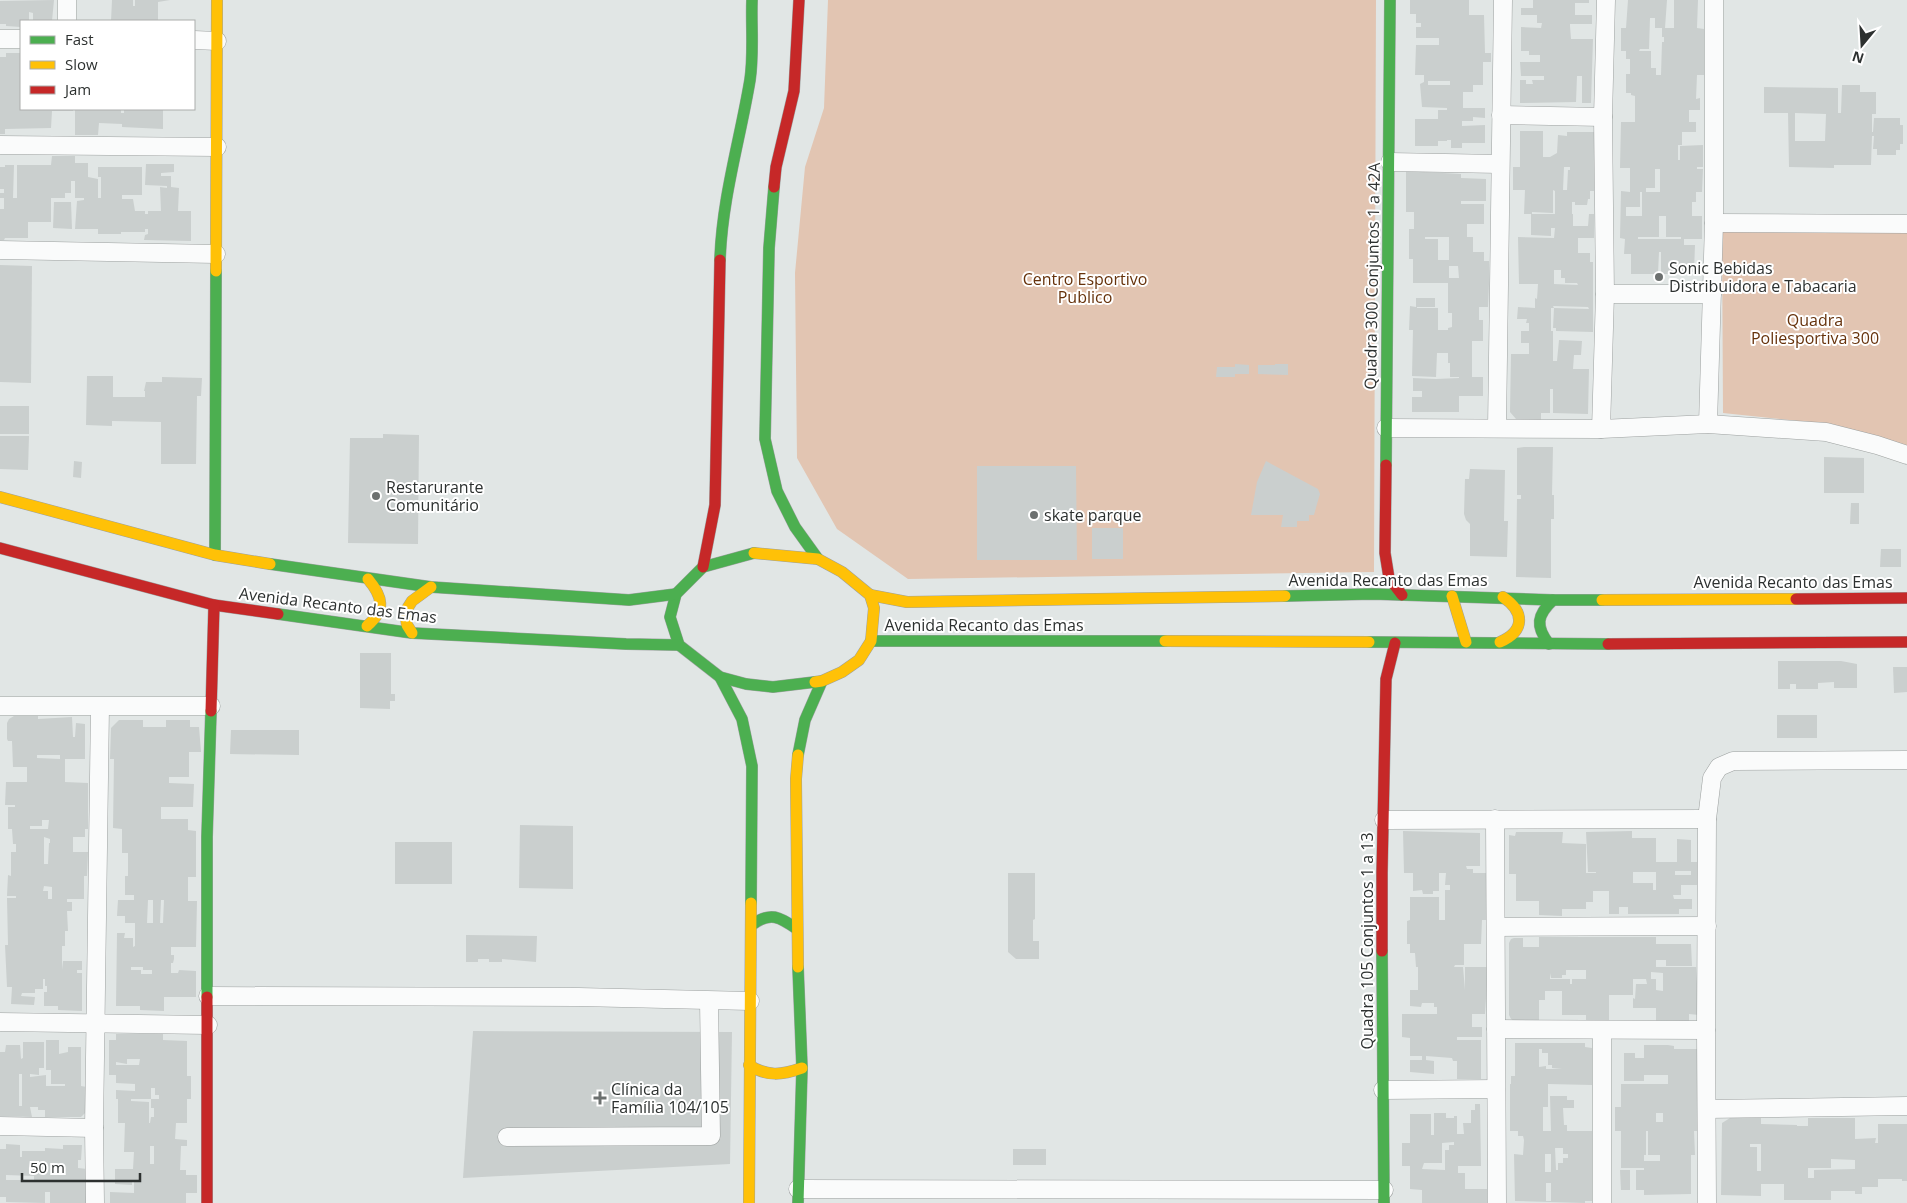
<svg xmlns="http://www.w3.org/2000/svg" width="1907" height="1203" font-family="'Open Sans',sans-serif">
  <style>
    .green { fill: #e2c5b2 }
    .building { fill: #cacfce; fill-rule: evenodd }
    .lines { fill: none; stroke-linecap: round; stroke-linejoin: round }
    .street-casing { stroke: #9da1a0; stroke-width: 19 }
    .fast-casing { stroke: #9da1a0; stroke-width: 12 }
    .slow-casing { stroke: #9da1a0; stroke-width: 12 }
    .jam-casing { stroke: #9da1a0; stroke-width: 12 }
    .street { stroke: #fafbfb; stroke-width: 18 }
    .fast { stroke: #4caf50; stroke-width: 11 }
    .slow { stroke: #ffc107; stroke-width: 11 }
    .jam { stroke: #c62828; stroke-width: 11 }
    .poi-dot { fill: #6c706f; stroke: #fff; stroke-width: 2 }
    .labels { text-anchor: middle; stroke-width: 4; stroke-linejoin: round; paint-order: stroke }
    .poi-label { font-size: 16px; fill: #2d3130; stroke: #fff; text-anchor: start }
    .street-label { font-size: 16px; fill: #2d3130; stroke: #fff }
    .park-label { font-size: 16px; fill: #66320b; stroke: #fff }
  </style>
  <rect width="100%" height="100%" fill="#e1e6e5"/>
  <g class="green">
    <path d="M828 0H1376L1374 572 908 579 837 529 797 458 795 273 805 167 824 108Z"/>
    <path d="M1722 231 1907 232V446L1826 424 1723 413Z"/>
  </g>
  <g class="building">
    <path d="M54 0 52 21H33V13L29 12V21H21V27L6 26V24H0V1Z"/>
    <path d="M112 0H133V6H135V0H170L158 2V21H111Z"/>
    <path d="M1410 0H1469V15H1484L1485 53H1491V62H1483V85H1473V92H1463V108H1485V118L1473 117V121H1462V126L1485 125V143H1462V148H1451V140H1447V141H1438V146H1415V119H1438V110H1447V108L1422 107 1420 84 1424 82V75H1415L1416 45H1439V38H1416V27H1421V23H1416V14H1410ZM1428 81H1450V85H1428Z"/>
    <path d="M1533 0H1589V3H1575V15H1592V24H1570V26L1571 39H1593L1591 103H1582V76H1577L1576 102 1520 103V80H1526V84H1533L1532 80H1544V76H1521L1520 62H1540V55H1529V51H1521V27L1541 28 1542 23H1537V15H1521V8H1533Z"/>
    <path d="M1628 0H1667L1665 28H1674V0H1698L1697 28 1704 29V75H1697L1696 99 1700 98V110H1689V122H1696V132H1682V145H1678V160H1680V146L1703 145V167H1697V169H1703L1702 192H1696V202H1692V216H1702V239H1684V245H1695L1694 272H1671V274H1661V252H1659L1658 274H1631V254H1624L1625 239 1620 238 1621 191 1630 192V168H1620L1621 122H1635V96L1631 95V93H1626V74H1630V59H1626V51H1621V28H1626ZM1650 18H1655V28H1662V37H1664V42H1662L1661 75H1656V68H1651V51H1639L1640 49H1649ZM1655 169H1660V192H1646V188H1655ZM1640 192H1642V216H1626V207H1640ZM1659 216H1666V237H1681V239H1638V237H1659Z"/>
    <path d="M6 53H21V109H73V111H52L51 128 5 129V134H0V57H6Z"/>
    <path d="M1842 85H1860V92H1876V114H1872V132H1873L1874 118H1900V125H1903V144H1900V150H1896V155H1877V149H1873L1874 136H1872L1871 165H1834V168L1789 167 1788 113H1764V87L1838 88V113H1841ZM1795 113 1826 114 1825 141H1795Z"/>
    <path d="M75 109H121V113H124V109H163V129L122 127V124L99 123 98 135H75Z"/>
    <path d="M1520 131H1543V157H1550L1557 153 1558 135 1567 136V132H1595L1594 191H1590V199H1588L1587 205H1575V202H1572V214H1573V226H1588L1589 214H1594V238H1578V253H1590V262H1593V332L1556 331V328H1553L1554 308 1589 309 1588 307 1553 306 1554 308H1551V331H1553V361H1557L1559 340 1582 341 1581 355H1574L1573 369H1589L1588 414 1553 413V389H1550V413H1541V420L1516 419 1510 412 1511 354H1529V343H1521V331H1529V323H1526L1527 319H1517L1518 307 1535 308V298L1537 299 1538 284H1519L1518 237 1554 238 1555 228H1551V236L1531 235V214H1555V191L1553 190V213L1532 212V214H1524L1525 190H1513V167H1520ZM1564 167H1570V170H1568L1567 190H1563ZM1554 270H1561V278H1565V283H1577L1578 285 1554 284Z"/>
    <path d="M52 156H75V163H88V177L98 179V198H101V177H98V167H142V195H122V199H133L135 211H145V214H148V211H161L160 187 167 188V186L145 185 146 164H174V172L161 173V176H171V187L179 188 178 211H191V241L144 240 145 235 148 234V229H145V232H121V234H98V229H75L77 201 84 200V198H75V181H71V193H65V198H51V222H28V238H5L4 240H0V209H4V198H0V193H4V189H0V167H5V165H14L13 198H17V165H51Z"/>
    <path d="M1406 171 1461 174V178L1486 179V201H1461V204H1484V224H1467V237H1473V252H1484V261H1489V284L1488 307H1479V320H1483V341H1472V377H1483V396H1459V412H1412V397H1422V391H1413V378L1436 379 1459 378V377H1450V363H1448V353H1437L1436 377 1412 376 1413 330H1409L1410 306 1416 307V298H1435V307H1417V308H1438V330H1448V328L1452 327V313H1448V283H1413V259H1409V229H1414V212H1406ZM1425 237H1449V260H1438V239H1425ZM1449 266H1458L1459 278H1449Z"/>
    <path d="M54 202H71L72 229 53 228Z"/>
    <path d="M0 265 32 266 31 383 0 382Z"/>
    <path d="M1235 364 1249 365V374H1235V377H1216L1217 367H1235Z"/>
    <path d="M1275 364H1288V375L1258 374V365H1275Z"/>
    <path d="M87 376H113V397H145V391H144L146 382H162V377L202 378 201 396H197L196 464H161V422L112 421V426L86 425Z"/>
    <rect x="0" y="406" width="29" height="28"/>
    <path d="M383 434 419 435 418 544 348 543 350 438H383Z"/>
    <path d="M0 436H29L28 470 0 469Z"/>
    <path d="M1524 447H1553L1552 495H1554V519H1551V578L1516 577 1517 499H1521V495H1517V448Z"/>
    <path d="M1824 457 1864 458V493H1824Z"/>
    <path d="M74 461 82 462 81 478 73 477Z"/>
    <path d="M1266 461 1318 489 1320 494 1317 504 1314 515H1309V521H1297V527H1281L1283 515H1251L1257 482Z"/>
    <path d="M977 466H1076L1077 560H977Z"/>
    <path d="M1470 469 1505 470 1504 521H1508L1507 557 1470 556V524L1466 520 1464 514 1465 479H1469Z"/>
    <path d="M1851 503H1859V524H1850Z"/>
    <rect x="1092" y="528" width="31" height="31"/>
    <path d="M1881 549H1901V567H1880Z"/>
    <path d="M360 653H391V694H395V701H390V709L360 708Z"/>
    <path d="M1778 661H1841L1857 664V688H1834V682L1818 683V689H1796V684H1790V689H1778Z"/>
    <path d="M1893 667H1907V692L1894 693Z"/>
    <rect x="1777" y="715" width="40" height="23"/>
    <path d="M14 716H38V719L72 717 73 737H75L76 723 85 724V759H65V782L88 783V829H85V837H73V852H88L87 876H84V899H67V902H72V911H67L68 931H65V946H62V970L63 961H82V970H77V973H82V1011L58 1010V1006H44V992H47V986H45V979H43V989H35V993H22L21 996 35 997 34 1005 11 1004 12 987H7L5 945H8L7 898H16V896H7L8 875 11 876V852H16V844H13L12 829H8V807H15V805H5L6 782H27V767H13L12 741H8L7 739V723L9 719ZM37 755H60V759L37 758ZM42 820H49L48 829H30V826H42ZM44 837 50 839V843H49L48 864H44ZM44 886 52 887V899H48V891H43Z"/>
    <path d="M119 720H143V727H166V720H190V727H199L201 752H189V777H169V783L194 784 193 807H161V819H188V830L196 831V877H188V901H197L196 947H171V955H174V959L173 963H171V973H178L179 970 196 971V997H164V1011L140 1010V1006H116L117 933H125L124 938H133V947L135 946V923H125V916H117L118 900H134V895H125V876H128V853H122V829L113 828 114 759H110L111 728ZM148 900H153V923H147ZM161 900H164L163 923H160ZM131 967H143V970H152V974H141V970H131Z"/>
    <path d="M231 730H299V755L230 754Z"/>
    <path d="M520 825 573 826V889L519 888Z"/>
    <path d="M1403 831 1480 833V866H1466L1467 869H1473V873H1487L1486 920H1482L1481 944H1464V965H1455L1454 967H1463L1465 990V967H1488L1485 1014H1472V1027H1482V1037H1457V1040H1481V1079H1457V1061H1453L1452 1058 1426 1056V1060L1434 1061V1074L1410 1072V1060H1422V1056H1410V1038L1402 1037V1014H1437V1007H1434V1003H1422L1421 1007 1410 1006V990H1418V967H1416L1415 953H1410V944H1407V921L1410 920V897H1439V920H1445V890H1450V885H1445L1446 873H1439V891H1433V894H1423L1422 890 1413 891V873H1404Z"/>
    <path d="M1632 831V838H1656V862H1677V839L1691 840V862H1697V885H1681V895H1673L1674 899H1692V909H1679V914H1628V907H1619V914H1609V891H1593V902H1586V909H1562V916L1539 915V901H1516V874H1509V835L1515 836 1516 832H1563L1562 843 1586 844V873H1596V872H1588L1586 832ZM1675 871H1691V875H1675ZM1633 872H1656V890H1653V883H1633Z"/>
    <rect x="395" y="842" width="57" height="42"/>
    <path d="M1008 873H1035V919L1033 920V941H1039V959H1016L1008 952Z"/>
    <path d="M466 935 537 936 536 962 502 959V962H489V959H478V962H466Z"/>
    <path d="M1539 937H1656V944H1691L1692 966H1666V960H1656V967H1696L1699 1015 1689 1014V1022H1656V1008H1633V998L1635 999 1636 984H1647L1646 979H1633V995H1609V1022H1586V1015H1562V991H1545V1000H1539V1021H1514L1511 1019 1509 1015V943L1511 939 1514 938H1523V947H1539ZM1566 970H1586V979H1572V984H1570V979H1550V973L1551 978H1562V975H1566ZM1651 972 1663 973V991L1656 990V979H1651Z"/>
    <path d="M473 1031 732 1032 730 1164 463 1178Z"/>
    <path d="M116 1034H163V1040L187 1041V1076H191V1099H187V1123H176L175 1139 187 1140V1146H181L180 1170H186V1175H197V1193H186V1203H110V1192L134 1193V1180H132V1185L115 1184V1169H133L134 1152H124L125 1123H118V1099H116V1090L135 1091V1084L116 1083V1075H109V1040H116ZM127 1059H140L139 1065H116V1062L127 1064ZM151 1088H155V1095H159V1099H151V1108H154V1117H151L150 1123H149V1102L131 1101V1099H151ZM150 1146H154V1164H150Z"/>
    <path d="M46 1040H59V1054L68 1052V1047H81V1086L87 1087V1111L81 1117H45V1110H38V1107H30L32 1117 0 1116V1052H5L6 1045H20L21 1059 23 1058V1042H44V1068H39V1075L30 1074V1077L46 1075V1086H65V1084H51V1070H46ZM19 1074H22V1106H19Z"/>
    <path d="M1515 1043H1585V1047L1592 1048V1085L1548 1084V1107H1543V1131H1551L1550 1096H1567V1100H1574V1108H1563L1564 1125H1567V1131H1592V1201H1585V1203L1515 1201 1514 1154 1523 1155 1524 1140 1523 1136H1518V1131H1510V1084H1511V1076H1515ZM1539 1049H1542V1053H1548V1065H1552V1068L1562 1069H1546V1066L1539 1067ZM1555 1148H1563V1154H1568V1158H1563V1163H1558V1170H1556ZM1545 1154H1551V1172H1545ZM1546 1183H1551V1201H1546Z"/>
    <path d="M1644 1045H1668L1674 1046V1049H1697L1698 1131H1694L1695 1155H1691V1194L1644 1195V1190H1636V1170H1644V1168H1621V1131H1615V1107H1621V1084H1668V1075H1644V1081H1624V1053H1635V1058H1644ZM1656 1113H1663V1122H1656ZM1646 1131H1648V1155H1660V1161H1644V1155H1646Z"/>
    <path d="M1475 1104H1480L1481 1166H1458V1173H1465V1189H1487V1203H1422V1190L1410 1189V1166H1402V1143H1410V1114H1431V1135H1434V1113H1446V1118H1454V1116H1457V1134H1464L1463 1123H1471V1110H1475ZM1454 1142V1145H1449V1150H1445V1170L1422 1169 1424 1163H1442V1143Z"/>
    <path d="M1730 1118H1761V1124L1797 1125V1126H1808V1118H1855V1139L1876 1138 1875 1143H1878V1124H1907V1181H1902V1179H1878V1187H1862V1194H1855V1191H1831V1200H1784V1184H1761V1196L1721 1195 1722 1123ZM1750 1144H1761V1171H1757V1147H1750ZM1831 1159 1855 1160V1169L1814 1170V1178H1808V1168H1831Z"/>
    <path d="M6 1144 20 1145V1157H22V1151H45V1148L63 1149V1145H82L81 1160H78V1168L87 1169 86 1203H50V1192H45V1203L6 1202V1197H0V1149H6ZM6 1175 34 1176V1180H6Z"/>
    <rect x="1013" y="1149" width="33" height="16"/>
    <path d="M1620 1170H1630V1190H1621Z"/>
  </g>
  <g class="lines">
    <g class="street-casing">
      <g id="street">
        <path d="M67 21V0"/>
        <path d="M0 39H21"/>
        <path d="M194 40 217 41"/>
        <path d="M1501 115 1603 117"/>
        <path d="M0 145 217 147"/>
        <path d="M1390 162 1500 164"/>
        <path d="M1714 223 1907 224"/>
        <path d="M0 250 216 254"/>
        <path d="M1605 294H1712"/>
        <path d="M1708 424 1714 223V0"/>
        <path d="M1386 428 1601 429 1708 424 1826 432 1877 445 1907 455"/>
        <path d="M1497 428 1503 0"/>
        <path d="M1601 429 1605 294 1603 117 1606 0"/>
        <path d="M0 706H211"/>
        <path d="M1495 819 1497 1203"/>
        <path d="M1384 820 1707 819"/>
        <path d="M1496 927 1707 926"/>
        <path d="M208 996 579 997 750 1001"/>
        <path d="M0 1022 208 1025"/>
        <path d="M1496 1029 1706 1030"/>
        <path d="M1602 1031V1203"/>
        <path d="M1383 1090 1496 1089"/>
        <path d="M1707 1109 1907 1106"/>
        <path d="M0 1126 94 1128"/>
        <path d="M507 1137 711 1136 709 1001"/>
        <path d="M798 1189 1384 1190"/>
        <path d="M95 1203 94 1128 100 707"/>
        <path d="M1707 1203 1706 1030 1707 819 1712 778 1719 767 1733 761 1907 760"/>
      </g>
    </g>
    <g class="fast-casing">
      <g id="fast">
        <path d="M774 187 769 248 765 439 777 491 795 527 818 559"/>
        <path d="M720 260C722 198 740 140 750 80 754 54 751 26 752 0"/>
        <path d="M1386 465 1390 0"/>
        <path d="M754 553 703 567 676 594 670 617 679 645 720 677 746 684 773 687 815 682"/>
        <path d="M215 555 216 271"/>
        <path d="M270 564 431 587 629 600 676 594"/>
        <path d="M1285 596 1373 594 1553 600H1602"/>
        <path d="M278 614 412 633 626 644 679 645"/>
        <path d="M871 641H1165"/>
        <path d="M1369 642 1608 644"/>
        <path d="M1549 644C1535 626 1537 615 1553 600"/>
        <path d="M720 677 742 719 752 766 751 903"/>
        <path d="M798 755 805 720 822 681"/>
        <path d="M752 925C770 911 780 917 797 929"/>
        <path d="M1382 951 1384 1203"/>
        <path d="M207 997V837L211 711"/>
        <path d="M798 1203 802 1068 798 967"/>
      </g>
    </g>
    <g class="slow-casing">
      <g id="slow">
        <path d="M216 271 217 0"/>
        <path d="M0 497 215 555 270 564"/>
        <path d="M754 553 818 559 842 572 870 595 874 608 871 641 859 660 842 672 822 681 815 682"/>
        <path d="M870 595 907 602 1285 596"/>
        <path d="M1452 596 1466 642"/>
        <path d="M1602 600 1796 599"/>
        <path d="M367 626C386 610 383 597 368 579"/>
        <path d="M412 633 407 625 405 612 412 601 431 587"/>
        <path d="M1165 641 1369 642"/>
        <path d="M1500 642C1525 631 1525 612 1503 597"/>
        <path d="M798 755 796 779 798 967"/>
        <path d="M749 1065C767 1077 782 1075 802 1068"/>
        <path d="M749 1203 751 903"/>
      </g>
    </g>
    <g class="jam-casing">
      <g id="jam">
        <path d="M774 187 776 167 794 91 799 0"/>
        <path d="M1386 465 1385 553 1389 578 1402 595"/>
        <path d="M0 548 214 605 278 614"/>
        <path d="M703 567 715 505 720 260"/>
        <path d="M1796 599 1907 598"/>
        <path d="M1608 644 1907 642"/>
        <path d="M211 711 214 605"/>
        <path d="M1382 951V873L1386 679 1395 643"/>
        <path d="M207 997V1203"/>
      </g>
    </g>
    <use href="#street" class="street"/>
    <use href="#fast" class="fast"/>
    <use href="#slow" class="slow"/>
    <use href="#jam" class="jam"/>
  </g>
  <g class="poi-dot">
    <circle cx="1659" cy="277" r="5"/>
    <circle cx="376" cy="496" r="5"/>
    <circle cx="1034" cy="515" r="5"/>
    <path d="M597.5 1090.5h5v5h5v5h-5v5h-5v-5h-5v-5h5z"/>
  </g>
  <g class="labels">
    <g class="poi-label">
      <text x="1669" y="274">Sonic Bebidas<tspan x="1669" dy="18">Distribuidora e Tabacaria</tspan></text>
      <text x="386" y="493">Restarurante<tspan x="386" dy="18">Comunitário</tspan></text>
      <text x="1044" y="521">skate parque</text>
      <text x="611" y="1095">Clínica da<tspan x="611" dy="18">Família 104/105</tspan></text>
    </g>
    <g class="street-label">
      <text transform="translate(1372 276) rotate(-89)" y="6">Quadra 300 Conjuntos 1 a 42A</text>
      <text x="1388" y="586">Avenida Recanto das Emas</text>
      <text x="1793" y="588">Avenida Recanto das Emas</text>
      <text transform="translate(338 605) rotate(7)" y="6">Avenida Recanto das Emas</text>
      <text x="984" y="631">Avenida Recanto das Emas</text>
      <text transform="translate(1367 941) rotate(-90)" y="6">Quadra 105 Conjuntos 1 a 13</text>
    </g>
    <g class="park-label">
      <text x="1085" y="285">Centro Esportivo<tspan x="1085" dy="18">Publico</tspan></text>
      <text x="1815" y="326">Quadra<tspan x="1815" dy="18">Poliesportiva 300</tspan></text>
    </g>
  </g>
  <rect x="20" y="20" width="175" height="90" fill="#ffffff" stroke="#abadac"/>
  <rect x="30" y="36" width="25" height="8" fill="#4caf50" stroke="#abadac"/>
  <text x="65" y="45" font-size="15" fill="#2d3130">Fast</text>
  <rect x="30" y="61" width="25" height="8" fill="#ffc107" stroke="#abadac"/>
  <text x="65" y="70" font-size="15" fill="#2d3130">Slow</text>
  <rect x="30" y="86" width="25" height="8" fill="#c62828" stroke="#abadac"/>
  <text x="65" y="95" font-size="15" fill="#2d3130">Jam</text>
  <g transform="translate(1862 45) rotate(198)" stroke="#ffffff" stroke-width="4" paint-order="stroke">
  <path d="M0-4L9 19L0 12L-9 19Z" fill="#2d3130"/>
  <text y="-8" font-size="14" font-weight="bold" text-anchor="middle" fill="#2d3130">N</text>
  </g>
  <path d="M22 1173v8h118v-8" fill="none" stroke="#2d3130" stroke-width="2.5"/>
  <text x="30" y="1173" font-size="15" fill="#2d3130" stroke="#ffffff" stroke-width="4" paint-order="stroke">50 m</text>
</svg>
